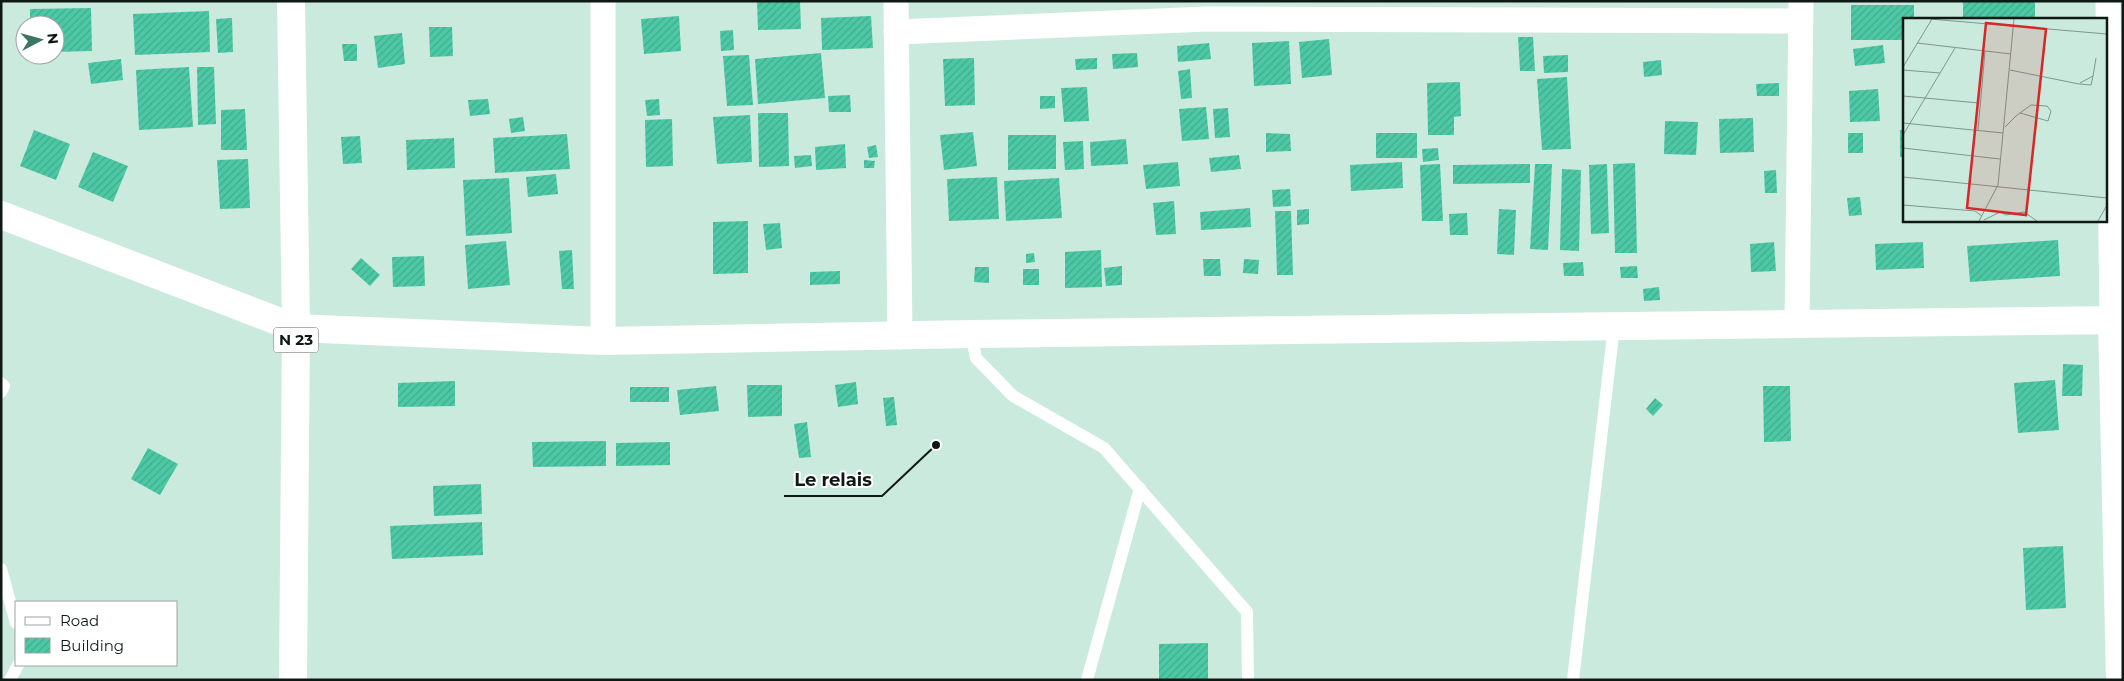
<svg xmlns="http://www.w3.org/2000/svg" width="2124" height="681" font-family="Montserrat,sans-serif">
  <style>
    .building { fill: url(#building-hatch) }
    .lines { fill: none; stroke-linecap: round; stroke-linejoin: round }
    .service { stroke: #fff; stroke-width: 12 }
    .minor { stroke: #fff; stroke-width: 25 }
    .tertiary { stroke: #fff; stroke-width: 28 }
    .secondary { stroke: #fff; stroke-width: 28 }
    .primary { stroke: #fff; stroke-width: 28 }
    .labels { text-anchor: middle; stroke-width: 4; stroke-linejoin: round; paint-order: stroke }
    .shield { fill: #fff; stroke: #565e5b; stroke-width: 1 }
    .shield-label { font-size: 15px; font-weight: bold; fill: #0e1915 }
    .inset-road { fill: none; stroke: #7f968e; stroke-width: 1 }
    .view { fill: #d62828; fill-opacity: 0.15; stroke: #d62828; stroke-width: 2.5 }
    .inset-edge { fill: none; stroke: #0e1915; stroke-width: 2.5 }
    .leader { fill: none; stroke: #0e1915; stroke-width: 2 }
    .callout-dot { fill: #0e1915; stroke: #fff; stroke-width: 2 }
    .callout-label { font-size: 18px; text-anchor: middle; font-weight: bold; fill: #0e1915; stroke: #fff; stroke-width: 4; stroke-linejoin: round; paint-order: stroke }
  </style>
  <defs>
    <pattern id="building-hatch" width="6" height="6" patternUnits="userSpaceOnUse" patternTransform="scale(1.25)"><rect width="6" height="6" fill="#4dc8a5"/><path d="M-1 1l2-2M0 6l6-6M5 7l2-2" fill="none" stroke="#42ab8d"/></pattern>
  </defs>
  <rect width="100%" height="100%" fill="#cbeade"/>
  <g class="building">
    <path d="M757 1H800L801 29 758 30Z"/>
    <rect x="1963" y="1" width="72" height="18"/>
    <path d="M1851 5H1914V19H1904V40H1851Z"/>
    <path d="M91 8 92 51 55 52V25H30V9Z"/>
    <path d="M209 11 210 52 135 55 133 14Z"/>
    <path d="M679 16 681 51 644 54 641 19Z"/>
    <path d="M871 16 873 48 822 50 821 18Z"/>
    <path d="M232 18 233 52 218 53 216 19Z"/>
    <path d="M429 27H452L453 56 430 57Z"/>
    <path d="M733 30 734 50 721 51 720 31Z"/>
    <path d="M402 33 405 64 378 68 374 36Z"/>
    <path d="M1518 37H1533L1535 71H1520Z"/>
    <path d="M1329 39 1332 75 1302 78 1299 42Z"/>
    <path d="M1289 41 1291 84 1254 86 1252 43Z"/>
    <path d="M1209 43 1211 59 1178 62 1177 46Z"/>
    <path d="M342 44H357V61H344Z"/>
    <path d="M1883 45 1885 63 1855 66 1853 49Z"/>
    <path d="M821 53 825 98 758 104 755 59Z"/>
    <path d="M1137 53 1138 67 1113 69 1112 54Z"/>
    <path d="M749 55 753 105 727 106 723 56Z"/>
    <path d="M1568 55V72L1544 73 1543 56Z"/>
    <path d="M974 58 975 105 945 106 943 59Z"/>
    <path d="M1097 58V69L1076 70 1075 59Z"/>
    <path d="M121 59 123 80 91 84 88 63Z"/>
    <path d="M1661 60 1662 75 1644 77 1643 62Z"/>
    <path d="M189 67 193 127 139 130 136 70Z"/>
    <path d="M197 67H214L216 124 198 125Z"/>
    <path d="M1190 69 1192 98 1181 99 1178 71Z"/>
    <path d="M1567 77 1571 149 1542 150 1537 79Z"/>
    <path d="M1460 82 1461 116 1454 117V135H1428L1427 83Z"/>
    <path d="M1779 83V96H1757L1756 84Z"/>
    <path d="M1087 87 1089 121 1064 122 1061 88Z"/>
    <path d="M1878 89 1880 121 1850 122 1849 91Z"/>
    <path d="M850 95 851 112H829L828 96Z"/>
    <path d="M1040 96H1055V108L1040 109Z"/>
    <path d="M488 99 490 114 470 116 468 100Z"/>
    <path d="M659 99 660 115 647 116 645 100Z"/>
    <path d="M1206 107 1209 139 1182 141 1179 109Z"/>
    <path d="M1228 108 1230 137 1215 138 1213 109Z"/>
    <path d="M245 109 247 150H221V110Z"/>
    <path d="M758 113H788L789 166 759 167Z"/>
    <path d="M750 115 752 162 717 164 713 117Z"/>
    <path d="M523 117 525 131 511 133 509 119Z"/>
    <path d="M1753 118 1754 152 1720 153 1719 119Z"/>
    <path d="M672 119 673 166 646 167 645 120Z"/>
    <path d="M1665 121 1698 122 1696 155 1664 154Z"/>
    <path d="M34 130 70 144 56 180 20 166Z"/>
    <rect x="1900" y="130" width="4" height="27"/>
    <path d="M973 132 977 166 944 170 940 135Z"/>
    <path d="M1266 133 1290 134 1291 151 1266 152Z"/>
    <rect x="1376" y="133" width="41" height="25"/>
    <rect x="1848" y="133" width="15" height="20"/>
    <path d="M567 134 570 169 495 173 493 138Z"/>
    <path d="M1008 135H1056V169L1008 170Z"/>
    <path d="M360 136 362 163 343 164 341 137Z"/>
    <path d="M454 138 455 168 407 170 406 140Z"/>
    <path d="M1126 139 1128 164 1091 166 1090 142Z"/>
    <path d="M1083 141 1084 169 1065 170 1063 142Z"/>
    <path d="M845 144 846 168 816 170 815 147Z"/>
    <path d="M876 145 878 157 869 158 867 147Z"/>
    <path d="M1438 148 1439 160 1423 162 1422 149Z"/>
    <path d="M93 152 128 166 113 202 78 187Z"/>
    <path d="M811 155 812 166 795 168 794 156Z"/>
    <path d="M1239 155 1241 169 1211 172 1209 158Z"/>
    <path d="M248 159 250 208 220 209 217 160Z"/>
    <path d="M864 160 875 161 874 168H864Z"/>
    <path d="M1178 162 1180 186 1146 189 1143 165Z"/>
    <path d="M1402 162 1403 188 1351 191 1350 165Z"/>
    <path d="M1635 163 1637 253H1615L1613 164Z"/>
    <path d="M1440 164 1443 221H1422L1420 165Z"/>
    <path d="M1530 164V183L1453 184V165Z"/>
    <path d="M1535 164H1552L1548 250 1530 249Z"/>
    <path d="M1607 164 1609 233 1591 234 1589 165Z"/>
    <path d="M1562 169 1581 170 1579 251 1560 250Z"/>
    <path d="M1776 170 1777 193H1765L1764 171Z"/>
    <path d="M556 174 558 194 528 197 526 177Z"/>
    <path d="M997 177 999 219 949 221 947 179Z"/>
    <path d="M509 178 512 233 466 236 463 180Z"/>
    <path d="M1059 178 1062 218 1006 221 1004 181Z"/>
    <path d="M1290 189 1291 206 1273 207 1272 190Z"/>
    <path d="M1860 197 1862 215 1849 216 1847 198Z"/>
    <path d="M1174 201 1176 234 1156 235 1153 203Z"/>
    <path d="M1250 208 1251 227 1201 230 1200 212Z"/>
    <path d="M1309 209V224L1297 225V210Z"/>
    <path d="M1499 209 1516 210 1514 255 1497 254Z"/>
    <path d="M1275 211H1291L1293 275H1277Z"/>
    <path d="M1467 213 1468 235H1450L1449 214Z"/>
    <path d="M748 221V273L713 274V222Z"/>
    <path d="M780 223 782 248 766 250 763 224Z"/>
    <path d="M2058 240 2060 276 1970 282 1967 246Z"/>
    <path d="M506 241 510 285 468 289 465 245Z"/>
    <path d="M1774 242 1776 271 1751 272 1750 244Z"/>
    <path d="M1923 242 1924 268 1876 270 1875 244Z"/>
    <path d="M572 250 574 289H562L559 251Z"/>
    <path d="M1101 250 1102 287 1065 288V252Z"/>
    <path d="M1034 253 1035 262 1026 263V254Z"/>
    <path d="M424 256 425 286 393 287 392 257Z"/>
    <path d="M361 258 380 275 370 286 351 269Z"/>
    <path d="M1203 259H1220L1221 276H1204Z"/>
    <path d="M1244 259 1259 260 1258 274 1243 273Z"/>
    <path d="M1583 262 1584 276H1564L1563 263Z"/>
    <path d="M1122 266V285L1106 286 1104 268Z"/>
    <path d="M1637 266 1638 278H1621L1620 267Z"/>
    <path d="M975 267H989V283L974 282Z"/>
    <rect x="1023" y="269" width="16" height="16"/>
    <path d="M840 271V284L810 285V272Z"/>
    <path d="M1659 287 1660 300 1644 301 1643 289Z"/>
    <path d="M2063 364 2083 365 2082 396H2062Z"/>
    <path d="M2055 380 2059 430 2018 433 2014 383Z"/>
    <path d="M455 381V406L398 407V383Z"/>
    <path d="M856 382 858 404 838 407 835 385Z"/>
    <path d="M747 385H782V416L748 417Z"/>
    <path d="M716 386 719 411 680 415 677 390Z"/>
    <path d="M1763 386H1790L1791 441 1764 442Z"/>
    <rect x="630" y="387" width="39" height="15"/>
    <path d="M894 397 897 425 886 426 883 398Z"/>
    <path d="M1655 398 1663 405 1653 416 1646 409Z"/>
    <path d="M807 422 811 457 799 458 794 424Z"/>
    <path d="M606 441V466L533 467 532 442Z"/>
    <path d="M670 442V465L616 466V443Z"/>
    <path d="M148 448 178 464 160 495 131 479Z"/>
    <path d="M481 484 482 514 434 516 433 486Z"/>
    <path d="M482 522 483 555 392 559 390 526Z"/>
    <path d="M2063 546 2066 608 2026 610 2023 548Z"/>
    <path d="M1208 643V680H1159V644Z"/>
  </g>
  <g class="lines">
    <g class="service">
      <path d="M971 334 976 358 1013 396 1104 448 1247 612 1248 680"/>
      <path d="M1 383 4 386 1 392"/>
      <path d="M1 569 16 623"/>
      <path d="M10 680 18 665"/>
      <path d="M1087 680 1140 488"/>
      <path d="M1573 680 1614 326"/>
    </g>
    <g class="minor">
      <path d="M603 1V341"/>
      <path d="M896 1 900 337"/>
      <path d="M2108 1 2112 320"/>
      <path d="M896 32 1207 19 1800 21"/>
      <path d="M1797 324 1801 1"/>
    </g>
    <path class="tertiary" d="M2112 320 2120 680"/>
    <path class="secondary" d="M1 215 296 328 603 341 971 334 2123 320"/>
    <path class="primary" d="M291 1 296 328 293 680"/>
  </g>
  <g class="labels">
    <rect class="shield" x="273.5" y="327.5" width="45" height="25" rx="4"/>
    <g class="shield-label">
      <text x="296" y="345">N 23</text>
    </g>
  </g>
  <g transform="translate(1903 18)">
    <rect width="204" height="204" fill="#cbeade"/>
    <path class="inset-road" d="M27 1 204 16M14 25 108 36M0 49 29 1M0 52 37 55M107 52 176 66 188 67 190 58M177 65 190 58 193 40M0 78 76 85M0 105 100 115M102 109 113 98 117 95 128 87 144 88 148 93 145 103 117 95M75 112 82 33M0 117 52 30M0 130 97 141M0 159 204 180M0 187 72 193 79 198M81 202 97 194 103 197 121 194 134 203M76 203 95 167 111 1M195 203 204 187"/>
    <path class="view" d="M83 5 143 11 123 197 64 190Z"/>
    <rect width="204" height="204" class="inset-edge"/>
  </g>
  <path class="leader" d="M936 445L882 496H784"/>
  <circle class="callout-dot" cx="936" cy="445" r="5"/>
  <g class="callout-label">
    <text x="833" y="486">Le relais</text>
  </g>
  <rect width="2124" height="681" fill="none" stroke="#0e1915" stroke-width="5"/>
  <rect x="15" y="601" width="162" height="65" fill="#ffffff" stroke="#9fa3a1"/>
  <rect x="25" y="617" width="25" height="8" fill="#ffffff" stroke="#9fa3a1"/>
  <text x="60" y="626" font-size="15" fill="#0e1915">Road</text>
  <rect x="25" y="638" width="25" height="15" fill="url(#building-hatch)" stroke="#9fa3a1"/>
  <text x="60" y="651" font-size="15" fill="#0e1915">Building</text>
  <g transform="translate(40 40) rotate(84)"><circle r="24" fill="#ffffff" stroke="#9fa3a1"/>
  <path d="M0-4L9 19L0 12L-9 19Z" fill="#397764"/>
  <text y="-8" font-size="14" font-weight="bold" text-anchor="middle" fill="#0e1915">N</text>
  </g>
</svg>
